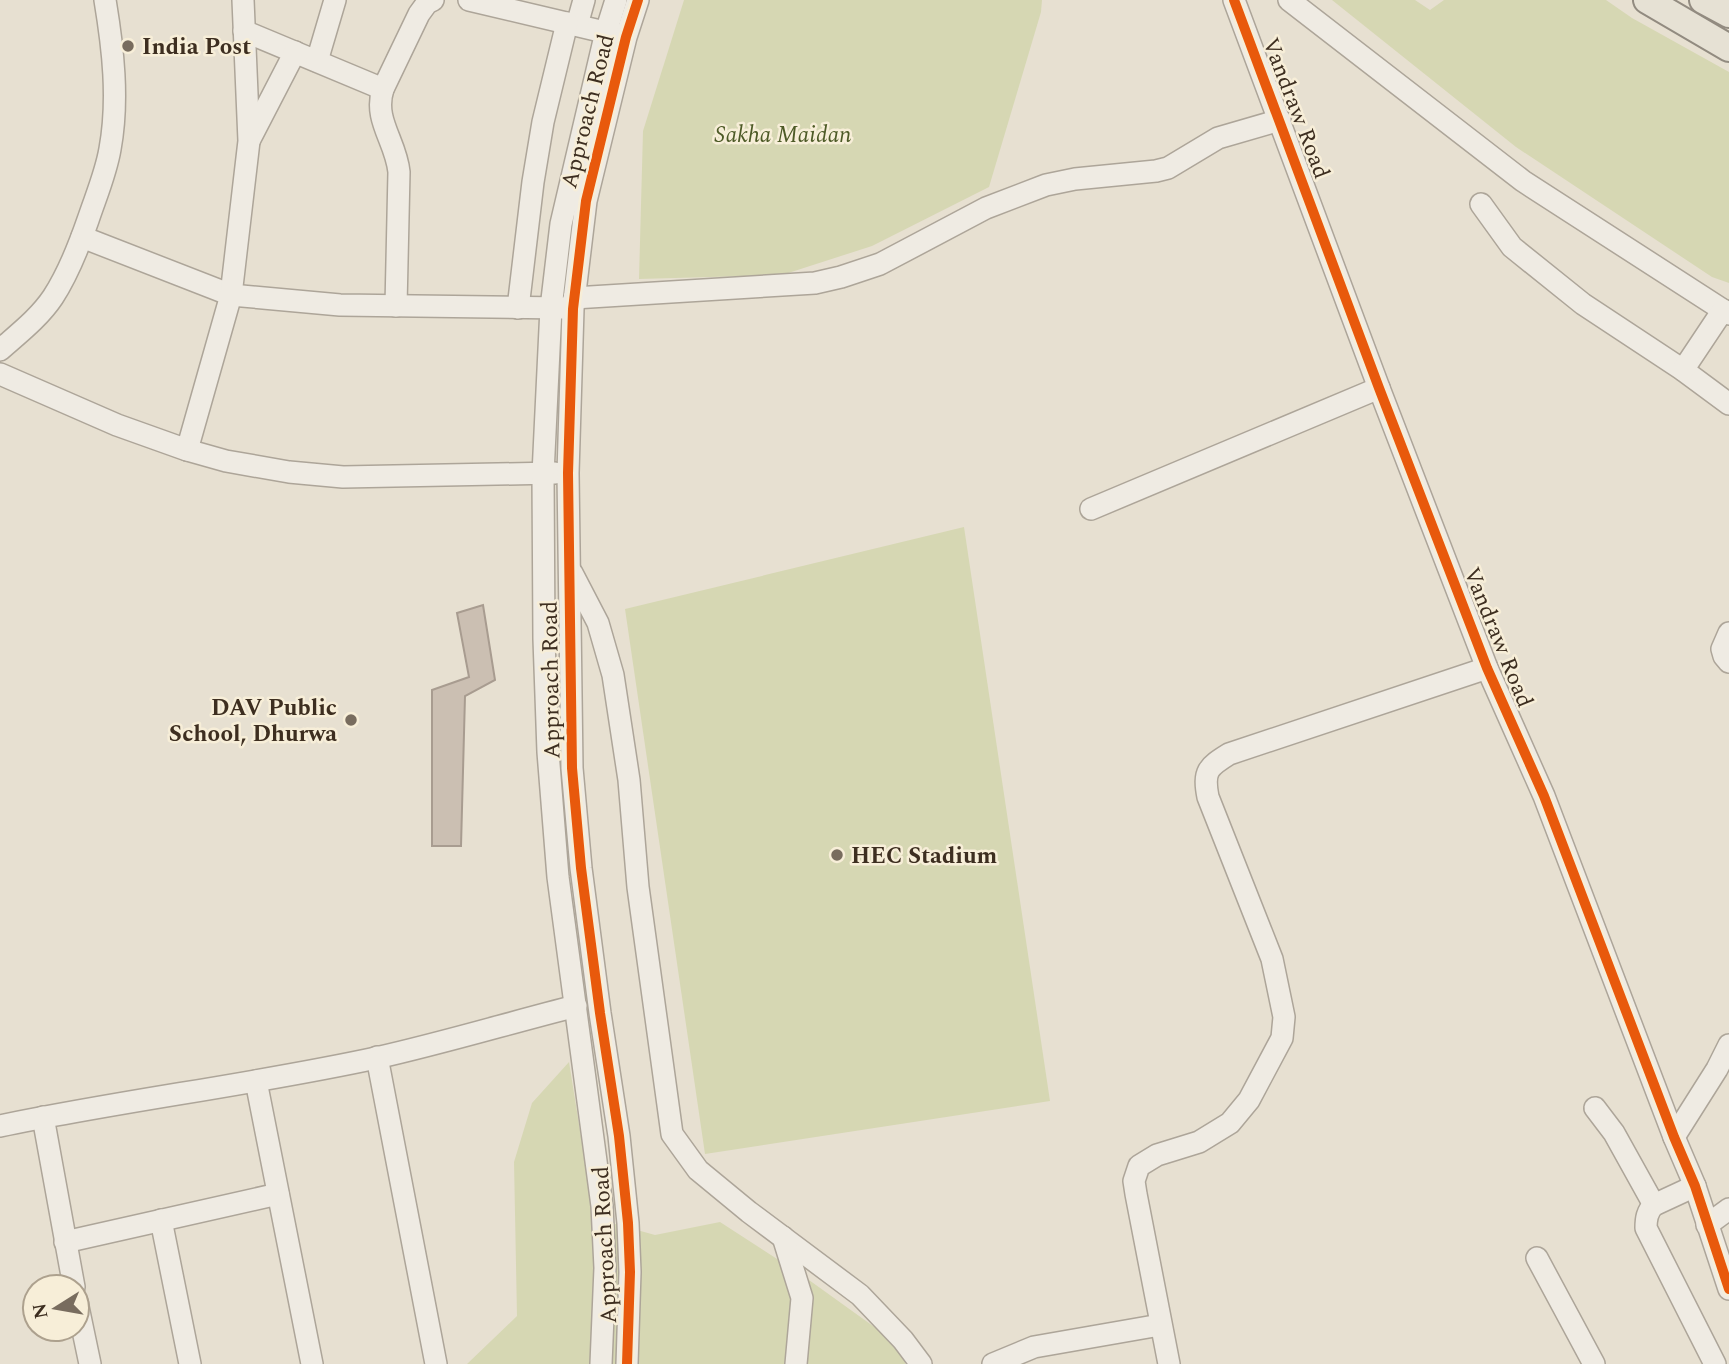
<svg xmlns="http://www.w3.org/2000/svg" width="1729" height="1364" font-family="Spectral,serif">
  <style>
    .green { fill: #d6d7b3 }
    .building { fill: #cbbfb2; stroke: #a89c90; stroke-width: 2 }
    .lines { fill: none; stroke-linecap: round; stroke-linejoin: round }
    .minor-casing { stroke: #ada599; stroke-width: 24 }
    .major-casing { stroke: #928b80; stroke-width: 30 }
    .minor { stroke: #efebe3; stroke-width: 21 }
    .major { stroke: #e6e1d4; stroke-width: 26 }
    .cycleway-casing { stroke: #f7eed8; stroke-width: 15 }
    .cycleway { stroke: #e8590c; stroke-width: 10 }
    .poi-dot { fill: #786c5e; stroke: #f7eed8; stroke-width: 2.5 }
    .labels { text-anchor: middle; stroke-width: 5; stroke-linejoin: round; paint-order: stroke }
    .poi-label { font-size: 23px; font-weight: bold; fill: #3d2e20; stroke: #f7eed8; text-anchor: start }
    .street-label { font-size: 23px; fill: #3d2e20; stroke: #f7eed8 }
    .park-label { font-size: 23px; font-style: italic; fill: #4d5a26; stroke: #f7eed8 }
  </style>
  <rect width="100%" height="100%" fill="#e7e0d1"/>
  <g class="green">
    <path d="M684 0H1042L1041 12 989 187 872 246 782 275 639 279 643 131Z"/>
    <path d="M1332 0H1415L1430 10 1444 0H1606L1632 18 1729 72V283L1712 277 1516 147Z"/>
    <path d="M964 527 1050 1101 705 1154 625 609Z"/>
    <path d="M569 1062 594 1218 655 1235 720 1222 802 1275 912 1354 905 1364H467L517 1316 514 1162 532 1103Z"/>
  </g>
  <path class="building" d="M483 605 495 680 465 696 461 846H432V690L469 677 457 613Z"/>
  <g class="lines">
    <g class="minor-casing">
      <g id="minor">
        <path d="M469 0 617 35"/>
        <path d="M1234 0 1379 388 1487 668 1544 796 1674 1137 1695 1186 1729 1289"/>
        <path d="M1289 0 1523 181 1729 314"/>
        <path d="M577 25 584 0"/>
        <path d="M244 31 383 89"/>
        <path d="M317 61 335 0"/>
        <path d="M250 139 295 52"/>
        <path d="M1481 204 1512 247 1583 304 1683 370 1729 404"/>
        <path d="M82 237 231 295 340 305 564 308"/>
        <path d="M574 298 815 283 841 277 880 264 986 208 1046 185 1075 179 1156 171 1168 168 1218 138 1280 120"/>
        <path d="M396 306 399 172C396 141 373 120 383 89L419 14 427 3 433 0"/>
        <path d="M518 308 533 182 543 122 567 23"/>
        <path d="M0 350C18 334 39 318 53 297 68 274 79 246 88 220 96 196 106 173 110 149 119 100 113 48 105 0"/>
        <path d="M1683 370 1723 310"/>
        <path d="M0 374 117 425 187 450 226 461 289 472 343 477 555 473"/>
        <path d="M187 450 231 295 249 141 243 0"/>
        <path d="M1091 509 1379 388"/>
        <path d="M572 573 598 623 613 675 629 780 638 887 672 1134 698 1170 749 1212 860 1295 903 1340 921 1364"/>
        <path d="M1729 633 1722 649 1724 656 1729 662"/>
        <path d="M377 1057 436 1364"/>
        <path d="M256 1081 312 1364"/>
        <path d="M1595 1108 1614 1133 1654 1205"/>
        <path d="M43 1117 74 1287"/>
        <path d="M0 1126C125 1100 251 1085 376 1058 443 1043 509 1023 576 1006"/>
        <path d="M1674 1137 1717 1069 1729 1045"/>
        <path d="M1695 1186 1654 1205C1647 1211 1646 1219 1646 1228L1715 1364"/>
        <path d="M161 1220 190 1364"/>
        <path d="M1707 1225 1729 1209"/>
        <path d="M783 1237 802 1298 796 1364"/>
        <path d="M65 1242 278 1194"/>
        <path d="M1537 1258 1594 1364"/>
        <path d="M77 1302 90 1364"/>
        <path d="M601 1364 605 1268 602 1206 558 877 548 752 544 639 543 474 551 308 561 224 606 32 616 0"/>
        <path d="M627 1364 630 1272 628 1223 619 1136 600 1013 581 868 572 768 568 473 573 309 586 201 626 37 638 0"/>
        <path d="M993 1364 1034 1347 1160 1325"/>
        <path d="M1169 1364 1136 1194 1134 1181 1139 1166 1157 1155 1199 1142 1230 1123 1249 1100 1282 1038 1284 1017 1272 959 1208 797C1203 771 1208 767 1229 754L1487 668"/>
      </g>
    </g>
    <g class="major-casing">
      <g id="major">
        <path d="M1647 0 1729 48"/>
        <path d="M1703 0 1729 14"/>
      </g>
    </g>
    <use href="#minor" class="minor"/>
    <use href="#major" class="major"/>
    <g class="cycleway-casing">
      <g id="cycleway">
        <path d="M1234 0 1379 388 1487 668 1544 796 1674 1137 1695 1186 1729 1289"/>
        <path d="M627 1364 630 1272 628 1223 619 1136 600 1013 581 868 572 768 568 473 573 309 586 201 626 37 638 0"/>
      </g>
    </g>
    <use href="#cycleway" class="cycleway"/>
  </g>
  <g class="poi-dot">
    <circle cx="128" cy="46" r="7"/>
    <circle cx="351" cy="720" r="7"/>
    <circle cx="837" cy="855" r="7"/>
  </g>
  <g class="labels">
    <g class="poi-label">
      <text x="142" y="54">India Post</text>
      <text x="337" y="715" text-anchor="end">DAV Public<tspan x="337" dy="26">School, Dhurwa</tspan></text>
      <text x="851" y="863">HEC Stadium</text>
    </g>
    <g class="street-label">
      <text transform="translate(1297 108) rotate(69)" y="8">Vandraw Road</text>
      <text transform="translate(587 111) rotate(-76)" y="8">Approach Road</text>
      <text transform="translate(1499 637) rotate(68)" y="8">Vandraw Road</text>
      <text transform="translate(550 680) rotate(-91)" y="8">Approach Road</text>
      <text transform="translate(604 1245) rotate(-93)" y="8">Approach Road</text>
    </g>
    <g class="park-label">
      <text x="783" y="142">Sakha Maidan</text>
    </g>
  </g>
  <g transform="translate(56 1308) rotate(259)"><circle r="33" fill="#f7eed8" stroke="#ada18e" stroke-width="2"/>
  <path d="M0-5L12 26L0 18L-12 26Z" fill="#786c5e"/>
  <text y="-10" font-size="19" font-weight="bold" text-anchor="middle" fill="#3d2e20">N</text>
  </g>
</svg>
